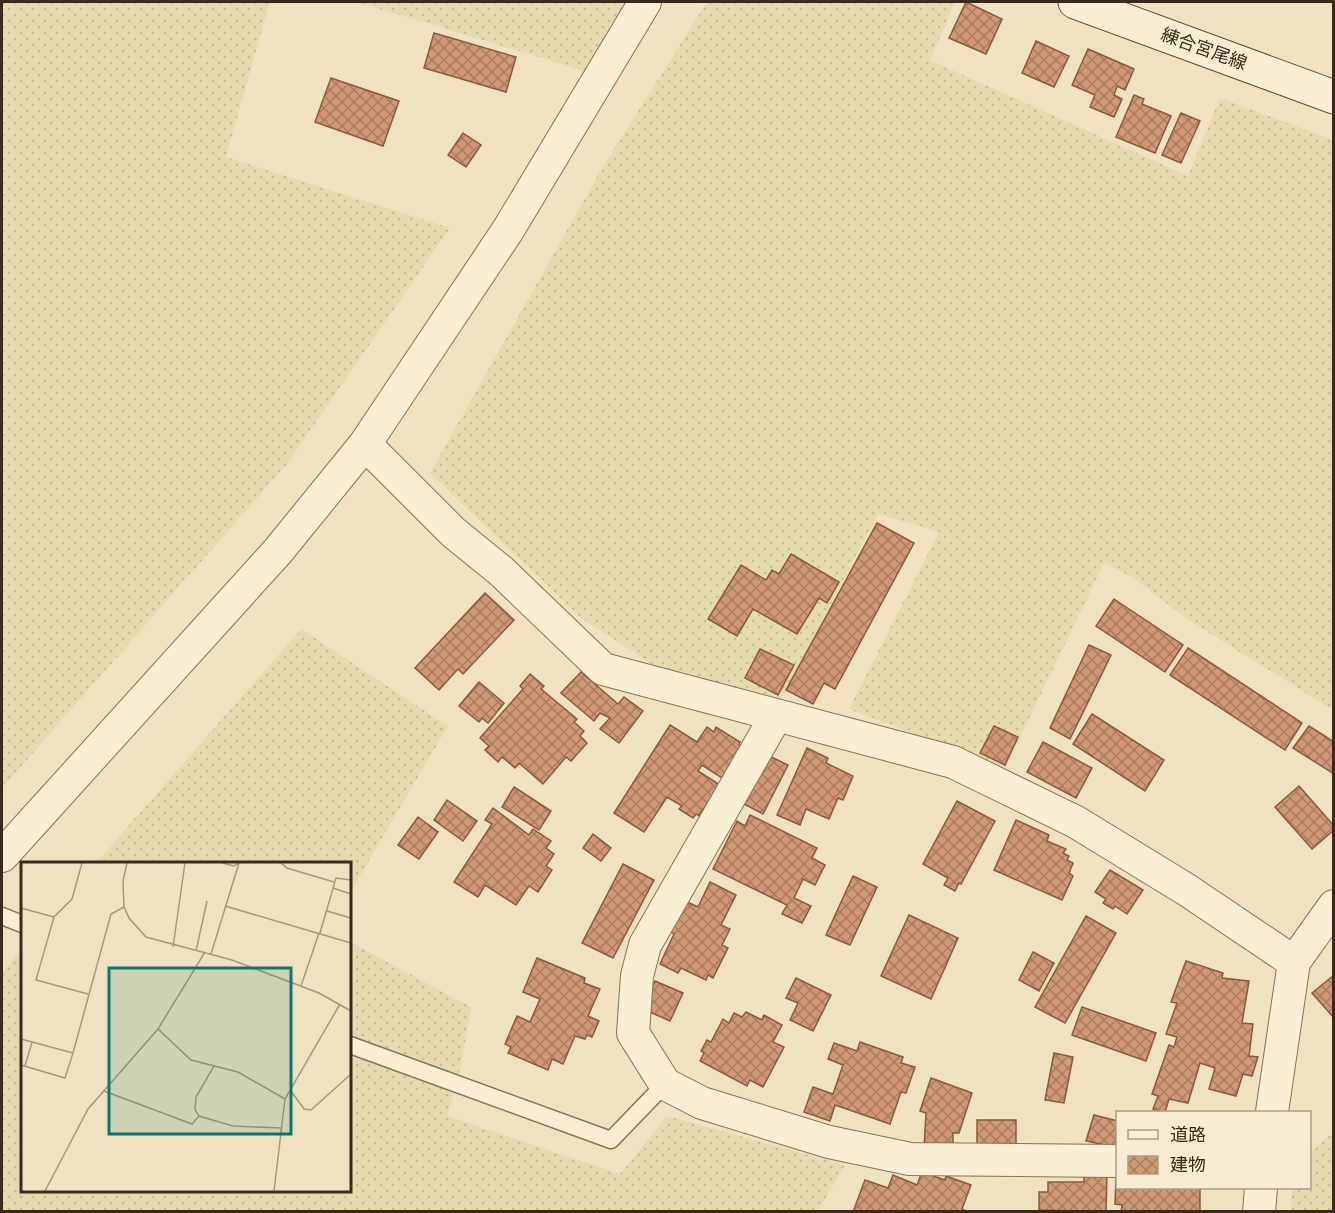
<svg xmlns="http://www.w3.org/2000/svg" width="1335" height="1213" font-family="'Source Serif 4','Noto Sans JP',serif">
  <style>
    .farmland { fill: url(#farmland-dots) }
    .building { fill: url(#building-cross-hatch); stroke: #8b593c; stroke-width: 1.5 }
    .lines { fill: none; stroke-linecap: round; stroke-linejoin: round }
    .service-casing { stroke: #8a7157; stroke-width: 19 }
    .minor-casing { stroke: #8a7157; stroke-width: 34 }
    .secondary-casing { stroke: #6c523b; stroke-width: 35 }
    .service { stroke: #faeed5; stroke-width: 16 }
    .minor { stroke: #faeed5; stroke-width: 32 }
    .secondary { stroke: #faeed5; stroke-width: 33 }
    .labels { text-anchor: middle; stroke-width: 4.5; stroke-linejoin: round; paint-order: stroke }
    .street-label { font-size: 18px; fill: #392a1d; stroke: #f7ebd1 }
    .inset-road { fill: none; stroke: #a7987f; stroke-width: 1.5 }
    .view { fill: #0f766e; fill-opacity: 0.15; stroke: #0f766e; stroke-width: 3 }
    .inset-edge { fill: none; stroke: #392a1d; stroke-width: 3 }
  </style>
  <defs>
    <pattern id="farmland-dots" width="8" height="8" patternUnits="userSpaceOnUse" patternTransform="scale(1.5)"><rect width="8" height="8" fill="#e6dbae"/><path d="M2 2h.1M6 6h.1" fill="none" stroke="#c6bc95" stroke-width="1.8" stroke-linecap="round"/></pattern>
    <pattern id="building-cross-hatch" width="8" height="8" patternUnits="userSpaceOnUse" patternTransform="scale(1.5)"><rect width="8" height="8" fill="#d09875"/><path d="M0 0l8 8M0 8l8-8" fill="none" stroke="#aa7c5f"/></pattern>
  </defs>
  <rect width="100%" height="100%" fill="#f0e1c1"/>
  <g class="farmland">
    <path d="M2 2H270L226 157 450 228 287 464 2 788Z"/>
    <path d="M357 2H636L591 73Z"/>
    <path d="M707 2H955L930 60 1188 176 1220 98 1333 140V710L1190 621 1132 577 1104 563 1005 769 849 709 939 532 878 514 781 699 656 667 581 618 430 473 601 170Z"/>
    <path d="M301 629 448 726 350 893V864L96 863Z"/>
    <path d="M350 942 471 1007 461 1066 447 1116 620 1174 667 1116 845 1165 818 1211 2 1212V973L22 948V1190H350Z"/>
    <path d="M1333 1133V1211H1291L1292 1188H1310V1151Z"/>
  </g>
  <g class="building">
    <path d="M966 2 1002 19 986 54 949 38Z"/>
    <path d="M434 33 516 57 506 92 424 68Z"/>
    <path d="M1036 41 1069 56 1054 87 1022 73Z"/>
    <path d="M1088 49 1134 69 1125 90 1117 86 1114 95 1122 99 1114 117 1090 107 1095 95 1072 85Z"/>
    <path d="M331 78 399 101 383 146 315 122Z"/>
    <path d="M1134 95 1144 99 1142 104 1171 116 1155 153 1116 137Z"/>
    <path d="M1181 113 1200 121 1181 163 1162 155Z"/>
    <path d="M463 133 481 145 466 167 448 155Z"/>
    <path d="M877 523 914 543 835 689 824 683 813 704 786 690Z"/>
    <path d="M791 554 839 582 827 603 819 598 797 634 753 609 737 636 708 619 741 565 766 580 772 570 779 574Z"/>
    <path d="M485 593 514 620 463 674 458 669 439 690 415 668Z"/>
    <path d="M1114 599 1183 645 1165 672 1096 626Z"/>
    <path d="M1089 645 1111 655 1070 739 1050 728Z"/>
    <path d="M1188 648 1302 723 1285 750 1170 675Z"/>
    <path d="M760 649 794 665 778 695 745 678Z"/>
    <path d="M581 672 618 704 624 697 643 711 619 743 600 729 610 718 600 713 594 721 561 693Z"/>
    <path d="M530 674 544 686 541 689 577 719 574 722 584 731 580 736 587 743 571 761 566 757 543 784 519 763 515 768 502 757 498 762 485 750 489 746 480 738 523 689 520 686Z"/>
    <path d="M479 682 504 703 488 723 482 718 479 722 459 706Z"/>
    <path d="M1092 714 1164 760 1145 791 1073 744Z"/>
    <path d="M670 725 697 742 707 727 714 732 716 727 740 742 739 745 742 747 722 778 702 765 698 771 720 785 699 816 696 814 693 818 679 809 682 806 667 797 644 832 614 813Z"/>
    <path d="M994 726 1018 737 1005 765 980 753Z"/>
    <path d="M1309 726 1334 742V774L1293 748Z"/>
    <path d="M1043 742 1092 768 1076 798 1027 772Z"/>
    <path d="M807 748 828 758 826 763 853 776 843 800 838 798 829 819 806 809 800 825 777 815Z"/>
    <path d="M767 755 788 765 763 814 742 803Z"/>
    <path d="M1299 786 1334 826V830L1312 849 1275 807Z"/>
    <path d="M514 787 551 811 539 830 502 807Z"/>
    <path d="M447 800 477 821 463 841 434 820Z"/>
    <path d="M957 801 995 821 961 884 959 883 955 891 944 885 948 878 923 864Z"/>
    <path d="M493 808 529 835 533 829 551 841 546 848 554 854 546 866 552 870 538 892 529 886 516 905 485 885 478 897 454 882 492 824 485 820Z"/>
    <path d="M750 815 817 848 812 858 825 865 815 885 803 879 794 898 811 906 802 923 782 914 787 905 713 869 737 821 745 826Z"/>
    <path d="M418 817 438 832 419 859 398 845Z"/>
    <path d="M1016 820 1049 835 1047 841 1066 849 1063 853 1069 856 1067 860 1073 863 1069 873 1073 876 1062 900 994 870Z"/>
    <path d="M593 834 611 848 601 861 583 848Z"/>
    <path d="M623 864 654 880 613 958 582 943Z"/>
    <path d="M1110 870 1143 890 1127 914 1115 906 1113 909 1103 903 1106 899 1095 892Z"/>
    <path d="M853 876 877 887 850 945 826 935Z"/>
    <path d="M710 882 736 895 721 925 730 929 722 945 728 948 713 978 708 975 706 980 681 968 678 973 660 964 674 934 668 930 683 900 698 907Z"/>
    <path d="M909 915 958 938 931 999 881 976Z"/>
    <path d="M1086 916 1116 933 1065 1023 1035 1007Z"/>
    <path d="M1033 952 1054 963 1039 991 1019 980Z"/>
    <path d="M537 958 585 978 584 983 600 989 588 1016 599 1021 592 1037 587 1035 585 1039 575 1036 563 1064 552 1059 548 1070 508 1053 511 1047 505 1044 517 1016 530 1022 540 999 523 992Z"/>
    <path d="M1186 961 1223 973 1222 978 1249 981 1242 1023 1253 1024 1249 1056 1258 1057 1252 1076 1243 1074 1236 1096 1209 1089 1215 1068 1200 1063 1188 1103 1169 1099 1165 1112H1161L1153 1109 1158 1096 1152 1094 1169 1045 1174 1047 1177 1037 1166 1034 1177 1003 1171 1002Z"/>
    <path d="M1334 975V1018L1312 993Z"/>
    <path d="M796 978 831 995 813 1031 790 1020 798 1003 786 998Z"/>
    <path d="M655 981 683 993 670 1021 643 1009Z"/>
    <path d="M1082 1007 1156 1033 1146 1061 1072 1035Z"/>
    <path d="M746 1012 762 1020 764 1015 782 1025 773 1042 784 1047 763 1087 750 1080 747 1086 700 1061 704 1053 701 1051 707 1040 711 1042 723 1019 729 1023 734 1013 742 1017Z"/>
    <path d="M860 1042 903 1057 901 1063 915 1067 906 1093 901 1092 890 1124 835 1105 830 1121 804 1112 813 1087 833 1094 843 1065 828 1059 834 1043 857 1051Z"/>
    <path d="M1054 1053 1073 1057 1064 1103 1045 1100Z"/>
    <path d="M931 1078 972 1093 959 1133H953V1148H924L926 1113 920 1111Z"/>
    <path d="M1094 1115 1118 1121 1115 1147 1086 1141Z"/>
    <rect x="977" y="1120" width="39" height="29"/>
    <path d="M922 1172 945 1180 946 1176 971 1185 962 1209 968 1212H853L865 1180 888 1188 893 1175 917 1185Z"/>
    <path d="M1084 1174H1107L1106 1212 1039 1210V1192H1048V1182H1084Z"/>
    <path d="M1116 1176 1118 1188H1200V1212H1121L1122 1205 1115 1204Z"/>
  </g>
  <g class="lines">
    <g class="service-casing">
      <g id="service">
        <path d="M2 916 22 924"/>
        <path d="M350 1045 611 1140 665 1084"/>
      </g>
    </g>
    <g class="minor-casing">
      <g id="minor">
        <path d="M365 444 453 532 501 571 603 669 953 762 1076 822 1187 890 1294 962"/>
        <path d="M776 716 645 945 637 976 633 1033 665 1084 702 1103 829 1142 910 1159 1118 1161"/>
        <path d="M2 856 278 551 365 444 508 230 645 2"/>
        <path d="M1272 1112 1294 962 1334 906"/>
        <path d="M1259 1212 1261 1188"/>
      </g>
    </g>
    <g class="secondary-casing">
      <path id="secondary" d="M1075 2 1334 97"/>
    </g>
    <use href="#service" class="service"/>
    <use href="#minor" class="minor"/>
    <use href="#secondary" class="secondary"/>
  </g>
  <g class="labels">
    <g class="street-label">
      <text transform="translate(1204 49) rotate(20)" y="6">練合宮尾線</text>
    </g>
  </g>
  <g transform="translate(21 862)">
    <rect width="330" height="330" fill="#f0e1c1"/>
    <path class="inset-road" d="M106 1 102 19 103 45 108 56 125 75 211 98 298 131 330 149M201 1 213 4 218 1M260 1 266 6 313 20M312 26 330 32M204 44 330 81M0 46 33 55 15 118 67 132M306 49 330 56M33 55 51 37 61 1M299 71 315 16 330 18M152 85 164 1M175 89 186 39M190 92 218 1M280 124 298 71M137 167 170 198 217 210 264 237M0 177 52 191 44 216 0 203M52 191 90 52 103 45M4 204 11 180M193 204 175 235 174 247 178 254 212 264 260 266M83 229 171 262 178 254M270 229 283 247 290 248 330 212M24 329 67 247 137 167 184 90M253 329 264 237 319 142"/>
    <path class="view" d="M88 106H270V272H88Z"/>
    <rect width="330" height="330" class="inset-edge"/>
  </g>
  <rect width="1335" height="1213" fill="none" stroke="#392a1d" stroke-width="6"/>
  <rect x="1116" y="1111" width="195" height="78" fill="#f7ebd1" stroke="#ab9e89" stroke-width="1.5"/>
  <rect x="1128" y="1130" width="30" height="9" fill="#faeed5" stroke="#ab9e89" stroke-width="1.5"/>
  <text x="1170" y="1141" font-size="18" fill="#392a1d">道路</text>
  <rect x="1128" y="1156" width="30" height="18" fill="url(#building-cross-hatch)" stroke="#ab9e89" stroke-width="1.5"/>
  <text x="1170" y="1171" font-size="18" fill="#392a1d">建物</text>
</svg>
